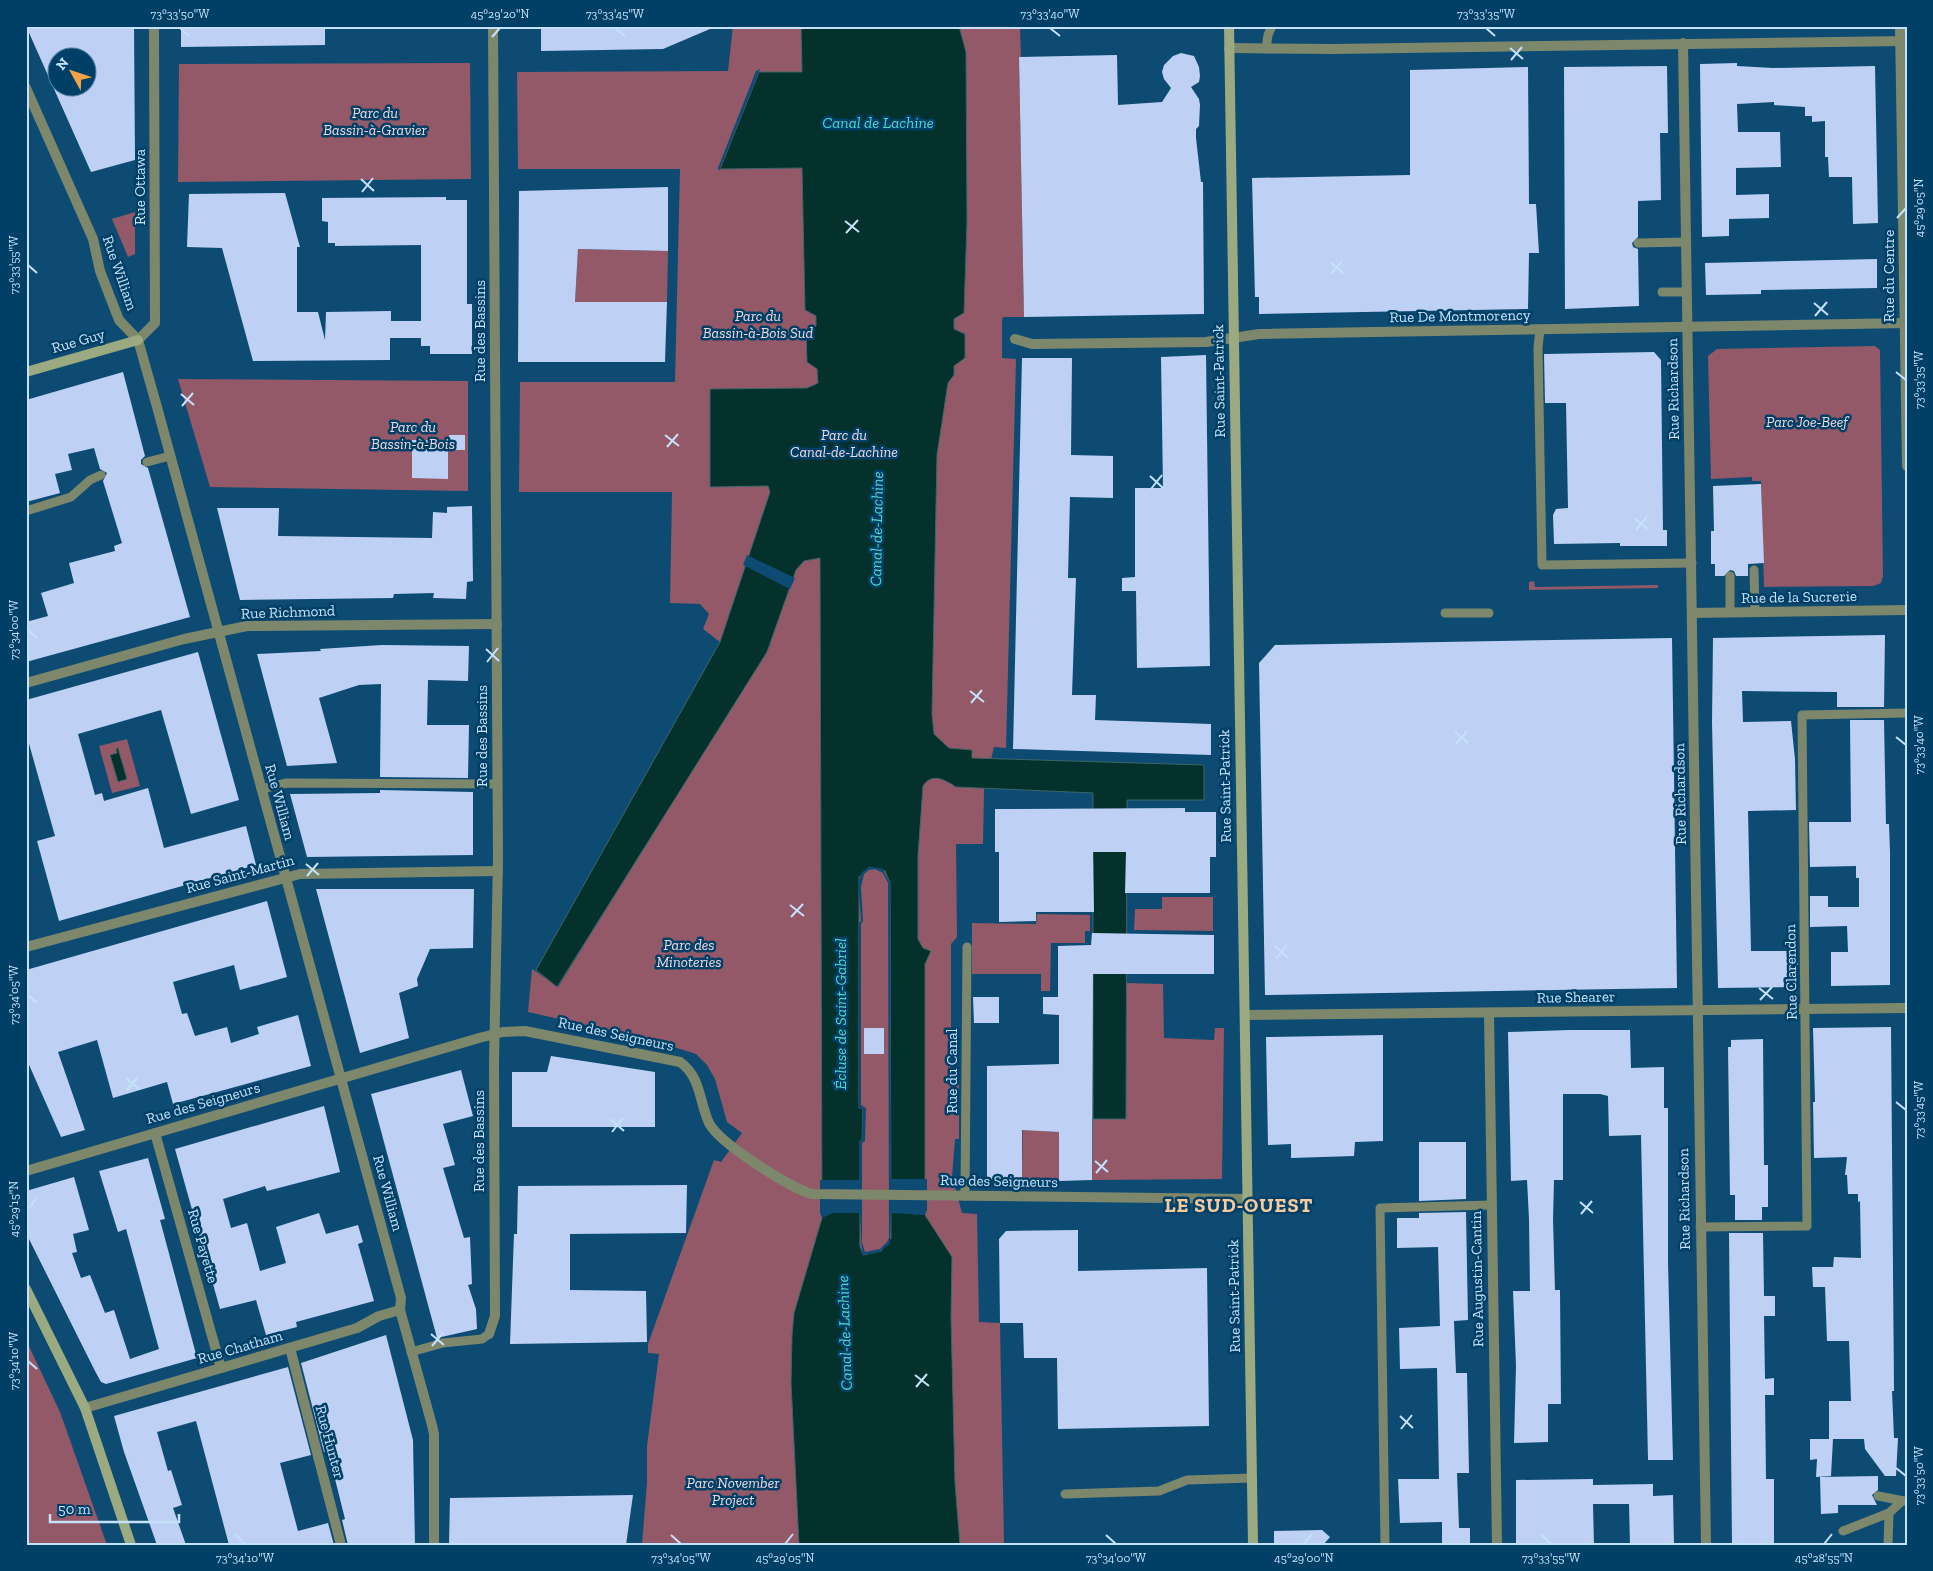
<svg xmlns="http://www.w3.org/2000/svg" width="1933" height="1571" font-family="'Zilla Slab',serif">
  <style>
    .green { fill: #935968 }
    .water { fill: #04312c; stroke: #3e666a; fill-rule: evenodd }
    .pier { fill: #0d4b73; fill-rule: evenodd }
    .building { fill: #bed1f4; fill-rule: evenodd }
    .lines { fill: none; stroke-linecap: round; stroke-linejoin: round }
    .service { stroke: #7d876c; stroke-width: 9 }
    .minor { stroke: #7d876c; stroke-width: 10 }
    .tertiary { stroke: #7d876c; stroke-width: 10 }
    .secondary { stroke: #9baa80; stroke-width: 10 }
    .ticks { fill: none; stroke: #c5e2fa; stroke-width: 2 }
    .labels { text-anchor: middle; stroke-width: 5; stroke-linejoin: round; paint-order: stroke }
    .park-label { font-size: 15px; font-style: italic; fill: #f2d8dd; stroke: #004067 }
    .street-label { font-size: 15px; fill: #c5e2fa; stroke: #004067 }
    .water-label { font-size: 16px; font-style: italic; fill: #52d8c7; stroke: #004067 }
    .district-label { font-size: 20px; font-weight: bold; letter-spacing: 1px; fill: #faca9d; stroke: #004067 }
    .neatline { fill: none; stroke: #c5e2fa; stroke-width: 2 }
    .ticks-label { font-size: 12px; text-anchor: middle; fill: #c5e2fa }
  </style>
  <rect width="100%" height="100%" fill="#0d4b73"/>
  <g class="green">
    <path d="M733 26H1020L1021 57 1019 58 1024 317H1003L1002 320V358L1016 359 1006 748 994 747 984 789 983 844H956L957 937 951 944V1071L959 1078V1139H955L952 1177 962 1213 977 1214 979 1322 1000 1323 1004 1545H642L647 1482V1446L659 1354 648 1353V1344L714 1160 721 1162 742 1133 727 1122 715 1079 707 1065 696 1054 648 1039 528 1012 532 969 558 987 771 644 720 642 703 629 709 614 700 604 670 603 672 492H519L520 382H675L680 169H518L517 72 728 71Z"/>
    <path d="M470 63 471 179 178 182 179 64Z"/>
    <path d="M135 212V254L128 257 112 219Z"/>
    <path d="M578 249 668 251 667 302H575Z"/>
    <path d="M1875 346 1880 350 1883 576 1881 583 1873 586 1764 587 1761 481H1752V477L1711 479 1708 356 1717 349Z"/>
    <path d="M178 379 468 381V491L210 487Z"/>
    <path d="M1534 581 1535 587 1658 585V588L1529 590V582Z"/>
    <path d="M127 739 140 786 112 793 99 746Z"/>
    <path d="M1162 897H1213V931L1134 930 1135 909H1162Z"/>
    <path d="M1037 914 1090 915V931H1085V943H1051L1050 991H1041V974H972V923L1036 924Z"/>
    <path d="M1126 983 1163 984 1164 1038 1214 1040 1215 1028H1224L1222 1179 1092 1180 1093 1119H1126Z"/>
    <path d="M1023 1093 1043 1131 1059 1132V1181L1022 1179Z"/>
    <path d="M26 1340 60 1412 107 1545H28L26 1537Z"/>
  </g>
  <g class="water">
    <path d="M801 26H959L966 52 967 222 964 313 954 319V329L965 334V358L954 366V375L948 383 937 455 932 714 934 734 949 748 972 750V758L1204 765V800H1127L1126 1119H1093V793L956 787C945 780 932 772 923 786L918 856V939L923 948 931 951 925 964V1215L952 1257 951 1317 955 1483 960 1545H799L791 1383 792 1335 794 1313 822 1218 820 558 804 561 796 570 767 652 557 987 536 970 720 642 770 492 768 486 710 487V389L807 388 818 383 817 369 807 362 806 332 816 326V316L805 310 802 168 720 169 759 72H802ZM869 867 885 871 890 883 891 1238 881 1251 863 1255 860 1246V1141H862L863 1108H859V877Z"/>
    <path d="M118 748 127 779 118 782 110 755 117 753 116 749Z"/>
  </g>
  <g class="pier">
    <path d="M760 69 759 72 719 171 718 168 756 71Z"/>
    <path d="M747 555 795 578 790 589 743 565Z"/>
    <path d="M869 867 882 868 890 883 891 1179H927V1210L925 1215 891 1213 890 1244 877 1253 862 1255 860 1213H833L822 1218 820 1213V1180H859V1141L862 1140 863 1108H859V923L861 921 858 881 862 872ZM875 869 883 873 888 883 889 1238 887 1242 880 1249 865 1252 862 1242V1143L865 1141 866 1108 861 1105V924L863 921 861 887 864 874 869 870Z"/>
  </g>
  <g class="building">
    <path d="M26 26H134L135 160 91 172ZM58 58H88V88H58Z"/>
    <path d="M181 26H325V45L181 47Z"/>
    <path d="M541 26H717L663 49 541 51Z"/>
    <path d="M1181 53 1194 56 1199 67 1200 76 1199 82 1191 87 1199 99 1200 105 1199 126 1196 129V138L1201 182H1203L1204 314 1024 317 1019 57 1117 55 1118 105 1162 102 1171 88 1164 79 1162 72 1164 65 1173 56Z"/>
    <path d="M1737 63V66L1773 68 1875 66 1878 223 1853 224 1852 177H1829L1828 157H1825V121L1812 122V116H1805V107L1774 105V102L1737 104 1738 132H1780L1781 167 1736 168V195L1769 194V218L1729 219V236L1702 237 1700 64Z"/>
    <path d="M1667 66 1668 133H1660L1661 200 1638 201V237L1632 243 1633 247 1638 249 1639 306 1565 309 1564 67Z"/>
    <path d="M1528 67 1529 204H1536L1539 253H1529L1528 309 1259 314V297H1255L1252 178 1410 175V70Z"/>
    <path d="M668 187V251L578 249 575 302H667L665 362H518L519 191Z"/>
    <path d="M285 193 300 247H297V312H318L325 340 326 312 391 311V321H421V245L335 246V243H328V222L322 221V198L446 197V200H467V304H472V354H430V346H421V338H390V360L253 361 222 248 187 247 189 194Z"/>
    <path d="M1877 259V288L1761 290V294L1706 295 1705 263Z"/>
    <path d="M1654 352 1661 360 1663 530H1667V546H1620V543L1554 544 1553 515 1556 509 1568 508 1566 403H1545L1544 354Z"/>
    <path d="M1206 355 1210 666 1137 668 1136 591H1122V578L1135 577V488H1163L1161 357Z"/>
    <path d="M1022 358H1072L1071 455 1113 456V498L1070 497 1068 578H1076L1072 695H1096L1095 720 1211 724V755L1013 749Z"/>
    <path d="M123 372 145 456 141 460V464L148 468 190 617 26 662V622L48 616 41 593 74 583 69 563 115 551 114 546 122 543 103 481 107 473 100 469 94 448 68 454 72 470 55 474 60 493 26 502V400Z"/>
    <rect x="449" y="435" width="16" height="15"/>
    <path d="M412 440H448V479L412 478Z"/>
    <path d="M1761 484 1764 563 1748 564V576H1736L1734 571 1730 570 1724 576H1715V564H1711V531H1714L1713 486Z"/>
    <path d="M472 506 473 581 467 582 466 599 433 598 434 593 394 594 393 598 240 600 217 508H279L278 536 432 538 433 512 447 513V507Z"/>
    <path d="M1885 635 1884 707H1837V692L1742 691 1743 722 1791 721 1795 759 1796 810 1748 811 1751 951H1798V987L1718 988 1712 723 1713 638Z"/>
    <path d="M1672 638 1677 988 1265 995 1259 663 1275 645Z"/>
    <path d="M382 645 469 646 468 681 428 680 427 725H469L468 778 380 777 381 684 359 685 319 698 337 763 287 766 257 654 321 651 320 649Z"/>
    <path d="M198 652 239 800 191 814 161 710 78 734 95 795 102 793 104 801 148 788 164 848 246 826 256 865 59 921 37 841 55 836 26 733V700Z"/>
    <path d="M1850 720H1884L1886 824H1889L1890 852V985L1831 986V952H1848L1847 926 1810 927V896H1828V907H1859V878H1856V866L1810 867 1809 822H1851Z"/>
    <path d="M380 790 473 792V855L307 857 290 794 380 793Z"/>
    <path d="M1185 808V812H1216V857H1210V893H1125L1126 852H1093L1094 912H1036V921L999 922V852H995V809Z"/>
    <path d="M316 889H474L473 948 430 949 417 979 418 986 399 993 409 1038 360 1053Z"/>
    <path d="M267 901 287 977 240 990 234 965 173 982 182 1014 187 1013 195 1036 227 1027 231 1043 259 1034 257 1027 298 1015 311 1066 173 1104 167 1082 113 1098 97 1040 58 1052 85 1130 61 1137 26 1058V970Z"/>
    <path d="M1092 933 1214 935V974H1093L1092 1180 1059 1181V1132L1022 1130V1179H987V1066L1059 1064V1015L1043 1014V997H1058V946L1091 945Z"/>
    <path d="M973 997H999V1023H974Z"/>
    <path d="M1891 1027 1894 1391H1892L1894 1438H1898L1896 1476H1885L1865 1449 1864 1439H1829V1401H1851L1849 1341H1827L1825 1287H1813L1812 1267H1833L1834 1257 1861 1258 1860 1201 1858 1202V1194H1848L1847 1175H1845L1847 1157 1814 1158 1813 1102H1815L1813 1028Z"/>
    <rect x="864" y="1028" width="20" height="26"/>
    <path d="M1569 1030H1630L1631 1068 1664 1067V1108H1668V1263L1673 1460H1648L1641 1135 1609 1136 1608 1096 1600 1094H1563V1180H1554L1553 1219 1555 1290H1560L1561 1404H1548V1442L1514 1443 1516 1366 1513 1291H1530L1529 1219 1527 1180 1511 1181 1508 1032Z"/>
    <path d="M1383 1035V1141L1355 1142 1354 1156 1291 1158V1144L1268 1145 1266 1037Z"/>
    <path d="M1763 1039 1764 1165H1768V1207H1762V1220H1735V1195H1730L1728 1047H1731V1040Z"/>
    <path d="M551 1056 655 1072V1127H512V1072H547Z"/>
    <path d="M461 1070 473 1116 443 1124 455 1165 443 1168 464 1238 470 1237 472 1284 468 1285 476 1309 477 1329 437 1338 371 1094Z"/>
    <path d="M324 1106 340 1172 267 1191 265 1186 223 1199 231 1228 247 1223 260 1271 286 1263 276 1227 319 1213 326 1234 358 1225 363 1242 358 1244 374 1301 296 1322 297 1327 266 1335 256 1300 220 1309 175 1149Z"/>
    <path d="M1419 1142H1466V1199L1419 1201Z"/>
    <path d="M148 1158 165 1219 160 1220 197 1358 106 1384 101 1382 95 1371 26 1233V1191L74 1177 89 1230 73 1234 77 1252 72 1253 81 1278 90 1275 105 1313 114 1310 130 1359 159 1349 126 1229 118 1232 99 1171Z"/>
    <path d="M687 1185 686 1233 570 1234V1290L646 1291 647 1342 510 1344 514 1234H517L518 1186Z"/>
    <path d="M1466 1212 1468 1320 1454 1321 1456 1373H1467L1469 1473H1457L1459 1528H1470V1545H1442V1522L1400 1523 1398 1479H1439L1437 1368 1400 1369 1399 1328 1440 1326 1438 1247 1397 1248V1218H1419V1213Z"/>
    <path d="M1078 1230V1271L1207 1268 1209 1426 1058 1429 1057 1358H1024L1023 1323H1000L999 1239 1006 1231Z"/>
    <path d="M1729 1233H1763L1764 1296H1775V1316H1764L1765 1379 1774 1378V1395H1765L1766 1479H1774V1545H1732Z"/>
    <path d="M386 1335 413 1440 415 1545H348L342 1520 345 1519 328 1451 324 1452 301 1363Z"/>
    <path d="M288 1367 311 1455 280 1463 298 1531 328 1523 334 1545H229L196 1421 157 1432 168 1471 171 1470 182 1505 173 1508 186 1545H157L124 1452 114 1416Z"/>
    <path d="M1810 1439H1833L1831 1476 1816 1477 1817 1459 1810 1460Z"/>
    <path d="M1878 1476V1490L1872 1495 1877 1505H1838V1513L1821 1514 1820 1477Z"/>
    <path d="M1593 1479V1485L1653 1484V1496L1673 1495 1674 1545H1630L1629 1504H1593L1594 1545H1516V1480Z"/>
    <path d="M633 1495 626 1545H449L450 1498Z"/>
    <path d="M1322 1530 1330 1537 1323 1545H1274V1531Z"/>
  </g>
  <g class="lines">
    <g class="service">
      <path d="M1266 49 1268 35 1272 26"/>
      <path d="M1638 243 1686 242"/>
      <path d="M1662 292H1686"/>
      <path d="M1540 329 1538 348 1542 565 1692 563"/>
      <path d="M147 462 170 456"/>
      <path d="M26 511 71 497 90 480 101 475"/>
      <path d="M1754 570 1755 612"/>
      <path d="M1730 612V576"/>
      <path d="M1445 613H1489"/>
      <path d="M261 789 287 783 497 784"/>
      <path d="M965 1196 967 947"/>
      <path d="M1700 1227 1807 1226 1802 715 1907 713"/>
      <path d="M411 1352 443 1343 482 1339 489 1334"/>
      <path d="M1065 1494 1159 1491 1187 1480 1252 1478"/>
      <path d="M1878 1496 1904 1501"/>
      <path d="M1843 1531 1889 1513 1902 1501"/>
      <path d="M1385 1545 1380 1208 1491 1205"/>
      <path d="M1888 1545 1889 1513"/>
    </g>
    <g class="minor">
      <path d="M1683 43 1706 1545"/>
      <path d="M1229 48 1333 49 1907 41"/>
      <path d="M26 88 93 239 100 271 119 320 138 340 157 407 401 1298 400 1310 432 1425 434 1434V1545"/>
      <path d="M1015 339 1032 344 1206 342 1259 334 1907 323"/>
      <path d="M138 340 155 323 154 26"/>
      <path d="M1692 613 1907 610"/>
      <path d="M26 683 184 639 247 626 497 624"/>
      <path d="M26 947 300 874 498 871"/>
      <path d="M1489 1013 1497 1545"/>
      <path d="M1245 1015 1907 1008"/>
      <path d="M155 1133 221 1368"/>
      <path d="M26 1171 479 1038 503 1032 525 1031 680 1062C701 1077 699 1101 709 1123 719 1143 790 1188 812 1194L1247 1199"/>
      <path d="M489 1334 495 1316 494 1063 498 858 493 26"/>
      <path d="M290 1348 341 1545"/>
      <path d="M85 1408 357 1328 379 1316 400 1310"/>
    </g>
    <path class="tertiary" d="M1900 26 1907 466"/>
    <g class="secondary">
      <path d="M1229 26 1253 1545"/>
      <path d="M26 372 138 340"/>
      <path d="M26 1289 85 1408 131 1545"/>
    </g>
  </g>
  <path class="ticks" d="M180 28 189 36M615 28 625 36M1050 28 1060 36M1486 28 1495 36M492 37 500 28M1510 48 1523 59M1511 60 1522 47M361 179 374 191M362 192 373 178M1897 218 1906 208M845 221 859 232M846 233 858 220M1330 262 1343 273M28 265 37 273M1331 274 1342 261M1814 303 1828 315M1815 316 1827 302M1896 372 1906 380M181 394 194 405M182 406 193 393M665 435 679 446M667 447 678 434M1150 476 1163 488M1151 489 1162 475M1634 518 1648 529M1636 530 1647 517M28 630 37 638M486 649 499 661M487 662 498 648M970 691 984 702M971 703 982 690M1455 732 1468 743M1896 737 1906 745M1456 744 1467 731M306 864 319 875M307 876 318 863M790 905 804 916M791 917 803 904M1275 946 1288 958M1276 959 1287 945M1759 988 1773 999M28 995 37 1003M1760 1000 1772 987M126 1078 139 1089M127 1090 138 1077M1896 1102 1906 1110M610 1119 624 1131M612 1132 623 1118M1095 1161 1108 1172M1096 1173 1107 1160M1580 1202 1593 1213M28 1209 36 1199M1581 1214 1592 1201M431 1334 444 1345M432 1346 443 1333M28 1361 37 1369M915 1375 929 1386M916 1387 927 1374M1400 1416 1413 1428M1401 1429 1412 1415M1896 1468 1906 1476M236 1535 245 1544M671 1535 681 1544M1106 1535 1116 1544M1542 1535 1551 1544M785 1544 793 1534M1304 1544 1312 1534M1824 1544 1832 1534"/>
  <g class="labels">
    <g class="park-label">
      <text x="375" y="118">Parc du<tspan x="375" dy="17">Bassin-à-Gravier</tspan></text>
      <text x="758" y="321">Parc du<tspan x="758" dy="17">Bassin-à-Bois Sud</tspan></text>
      <text x="1807" y="427">Parc Joe-Beef</text>
      <text x="413" y="432">Parc du<tspan x="413" dy="17">Bassin-à-Bois</tspan></text>
      <text x="844" y="440">Parc du<tspan x="844" dy="17">Canal-de-Lachine</tspan></text>
      <text x="689" y="950">Parc des<tspan x="689" dy="17">Minoteries</tspan></text>
      <text x="733" y="1488">Parc November<tspan x="733" dy="17">Project</tspan></text>
    </g>
    <g class="street-label">
      <text transform="translate(140 187) rotate(-90)" y="5">Rue Ottawa</text>
      <text transform="translate(120 273) rotate(71)" y="5">Rue William</text>
      <text transform="translate(1889 276) rotate(-90)" y="5">Rue du Centre</text>
      <text transform="translate(1460 316) rotate(-1)" y="5">Rue De Montmorency</text>
      <text transform="translate(480 331) rotate(-90)" y="5">Rue des Bassins</text>
      <text transform="translate(78 341) rotate(-16)" y="5">Rue Guy</text>
      <text transform="translate(1219 381) rotate(-91)" y="5">Rue Saint-Patrick</text>
      <text transform="translate(1673 389) rotate(-91)" y="5">Rue Richardson</text>
      <text transform="translate(1799 597) rotate(-1)" y="5">Rue de la Sucrerie</text>
      <text transform="translate(288 612) rotate(-2)" y="5">Rue Richmond</text>
      <text transform="translate(482 736) rotate(-90)" y="5">Rue des Bassins</text>
      <text transform="translate(1225 786) rotate(-91)" y="5">Rue Saint-Patrick</text>
      <text transform="translate(1680 794) rotate(-91)" y="5">Rue Richardson</text>
      <text transform="translate(280 802) rotate(75)" y="5">Rue William</text>
      <text transform="translate(240 874) rotate(-15)" y="5">Rue Saint-Martin</text>
      <text transform="translate(1791 972) rotate(-91)" y="5">Rue Clarendon</text>
      <text transform="translate(1576 997) rotate(-1)" y="5">Rue Shearer</text>
      <text transform="translate(616 1034) rotate(12)" y="5">Rue des Seigneurs</text>
      <text transform="translate(952 1071) rotate(-90)" y="5">Rue du Canal</text>
      <text transform="translate(203 1103) rotate(-16)" y="5">Rue des Seigneurs</text>
      <text transform="translate(479 1141) rotate(-90)" y="5">Rue des Bassins</text>
      <text transform="translate(999 1181) rotate(1)" y="5">Rue des Seigneurs</text>
      <text transform="translate(388 1193) rotate(75)" y="5">Rue William</text>
      <text transform="translate(1684 1199) rotate(-91)" y="5">Rue Richardson</text>
      <text transform="translate(203 1246) rotate(74)" y="5">Rue Payette</text>
      <text transform="translate(1477 1279) rotate(-91)" y="5">Rue Augustin-Cantin</text>
      <text transform="translate(1234 1296) rotate(-91)" y="5">Rue Saint-Patrick</text>
      <text transform="translate(240 1347) rotate(-16)" y="5">Rue Chatham</text>
      <text transform="translate(330 1442) rotate(75)" y="5">Rue Hunter</text>
    </g>
    <g class="water-label">
      <text x="878" y="128">Canal de Lachine</text>
      <text transform="translate(876 529) rotate(-89)" y="6">Canal-de-Lachine</text>
      <text transform="translate(840 1014) rotate(-90)" y="6">Écluse de Saint-Gabriel</text>
      <text transform="translate(844 1333) rotate(-92)" y="6">Canal-de-Lachine</text>
    </g>
    <g class="district-label">
      <text x="1239" y="1212">LE SUD-OUEST</text>
    </g>
  </g>
  <rect width="1933" height="1571" fill="none" stroke="#004067" stroke-width="55"/>
  <g transform="translate(72 72) rotate(310)"><circle r="24" fill="#004067" stroke="#4f81a2"/>
  <path d="M0-4L9 19L0 12L-9 19Z" fill="#f7a248"/>
  <text y="-8" font-size="14" font-weight="bold" text-anchor="middle" fill="#c5e2fa">N</text>
  </g>
  <path d="M50 1514v8h129v-8" fill="none" stroke="#c5e2fa" stroke-width="2.5"/>
  <text x="58" y="1514" font-size="15" fill="#c5e2fa" stroke="#004067" stroke-width="4" paint-order="stroke">50 m</text>
  <rect x="28" y="28" width="1878" height="1516" class="neatline"/>
  <g class="ticks-label">
    <text x="180" y="18">73°33'50"W</text>
    <text x="500" y="18">45°29'20"N</text>
    <text x="615" y="18">73°33'45"W</text>
    <text x="1050" y="18">73°33'40"W</text>
    <text x="1486" y="18">73°33'35"W</text>
    <text transform="translate(1919 208) rotate(-90)" y="4">45°29'05"N</text>
    <text transform="translate(14 265) rotate(-90)" y="4">73°33'55"W</text>
    <text transform="translate(1919 380) rotate(-90)" y="4">73°33'35"W</text>
    <text transform="translate(14 630) rotate(-90)" y="4">73°34'00"W</text>
    <text transform="translate(1919 745) rotate(-90)" y="4">73°33'40"W</text>
    <text transform="translate(14 995) rotate(-90)" y="4">73°34'05"W</text>
    <text transform="translate(1919 1110) rotate(-90)" y="4">73°33'45"W</text>
    <text transform="translate(14 1209) rotate(-90)" y="4">45°29'15"N</text>
    <text transform="translate(14 1361) rotate(-90)" y="4">73°34'10"W</text>
    <text transform="translate(1919 1476) rotate(-90)" y="4">73°33'50"W</text>
    <text x="245" y="1562">73°34'10"W</text>
    <text x="681" y="1562">73°34'05"W</text>
    <text x="785" y="1562">45°29'05"N</text>
    <text x="1116" y="1562">73°34'00"W</text>
    <text x="1304" y="1562">45°29'00"N</text>
    <text x="1551" y="1562">73°33'55"W</text>
    <text x="1824" y="1562">45°28'55"N</text>
  </g>
</svg>
